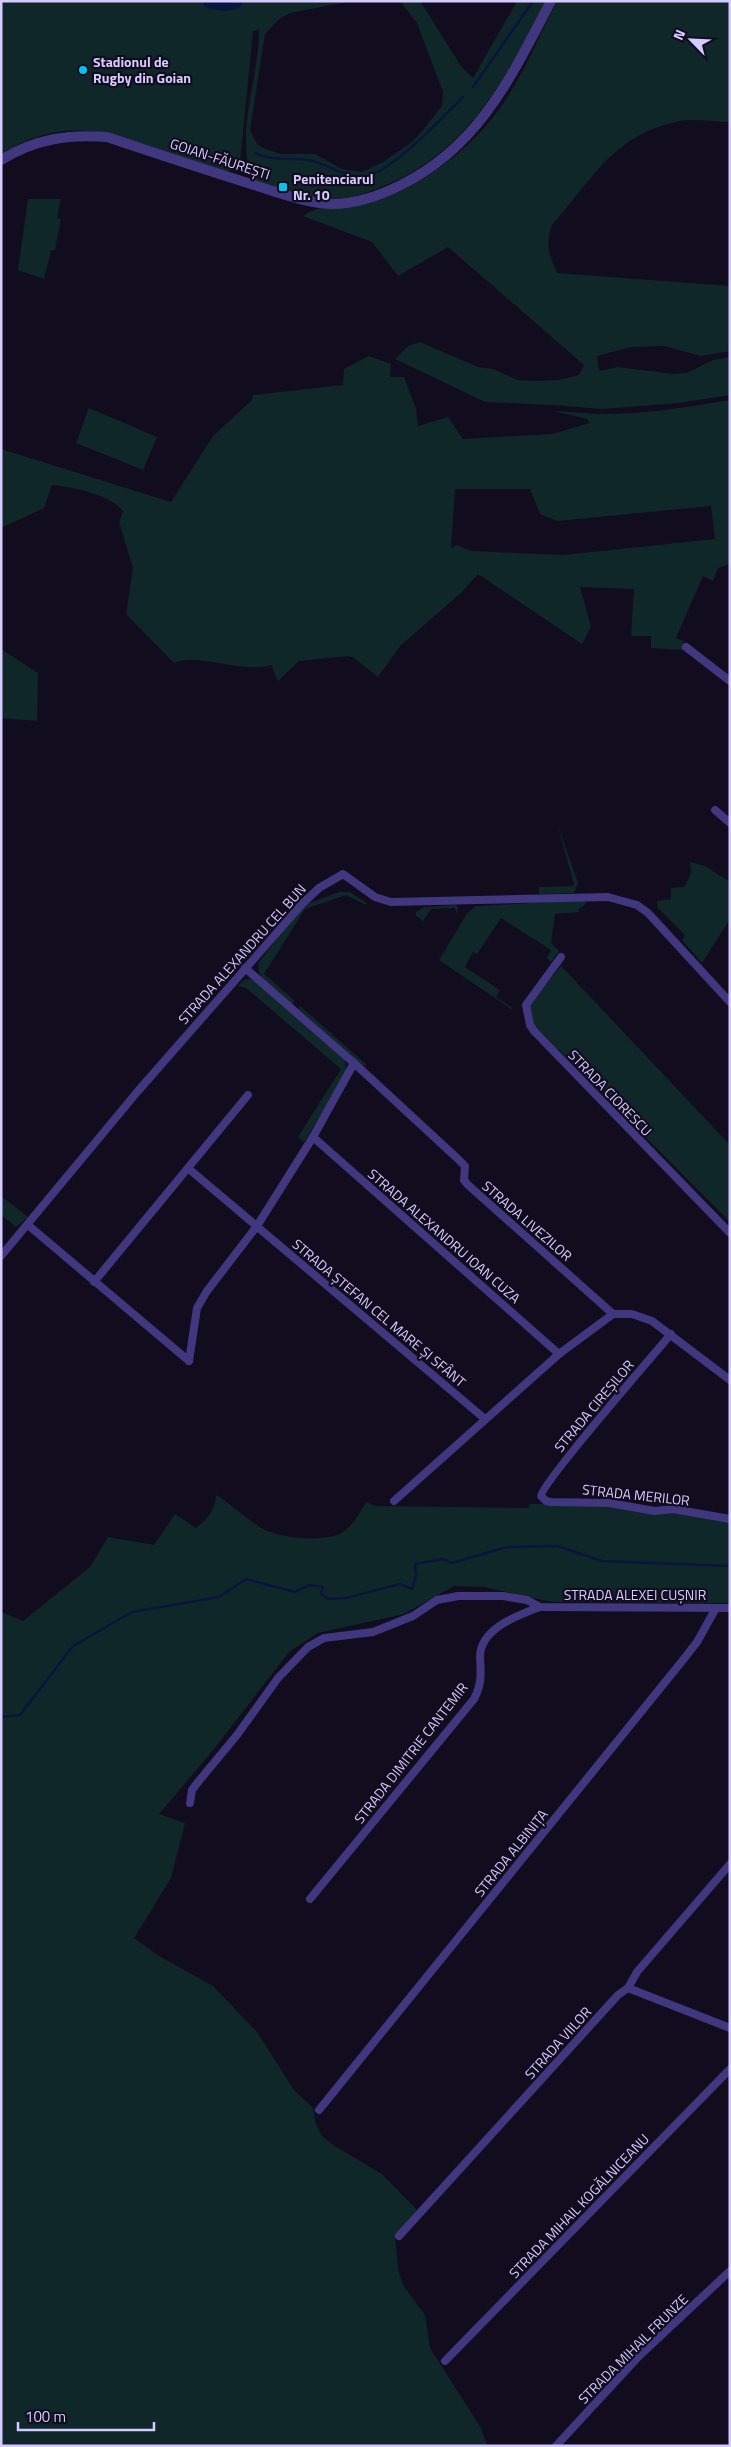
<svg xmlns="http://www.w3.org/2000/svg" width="731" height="2447" font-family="'Titillium Web',sans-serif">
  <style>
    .green { fill: #0f2729; fill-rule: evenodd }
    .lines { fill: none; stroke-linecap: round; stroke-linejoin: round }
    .stream { stroke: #09163c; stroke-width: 2.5 }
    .river { stroke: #09163c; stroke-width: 16 }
    .minor { stroke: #41377f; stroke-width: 8 }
    .tertiary { stroke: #41377f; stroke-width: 10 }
    .poi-dot { fill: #00c3f6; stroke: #120c1f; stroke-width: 2 }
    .labels { text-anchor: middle; stroke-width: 4.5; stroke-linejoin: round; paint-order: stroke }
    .poi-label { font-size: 14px; font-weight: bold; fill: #d6cbff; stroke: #120c1f; text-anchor: start }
    .street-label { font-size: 14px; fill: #d6cbff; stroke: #120c1f }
  </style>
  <rect width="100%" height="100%" fill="#120c1f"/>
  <g class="green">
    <path d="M1 1H352L290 13 279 19 265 34 250 130 257 144 263 148 280 154H315L342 169 362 172 383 162 412 142 423 130 442 106 443 92 417 23 400 1H420L461 66 473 78 517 1H546C507 75 471 147 391 183 376 189 361 196 344 198 313 202 281 189 252 179 235 131 259 79 259 30L253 31 240 162 232 171H226C202 163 177 155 153 147 94 128 58 120 1 154Z"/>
    <path d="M557 1H730V122C714 122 695 118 680 121 612 135 594 178 552 225 545 246 549 254 557 273L730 286V351L701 356 664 346 631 347 597 356 599 371 618 367 674 374 687 373 713 360 730 357V395L679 403 602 409 553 405 485 402 395 359 408 346 420 342 478 367 493 369 517 380 535 381 559 380 579 375 584 365 448 247 398 276 372 242 303 216C327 199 360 209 387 197 436 177 483 138 510 93 528 64 541 32 557 1Z"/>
    <path d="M28 199H61L57 218 61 219 55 250H51L44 279 18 270Z"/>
    <path d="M369 356 391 364 390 377H404L416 409 418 426 448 417 463 439 552 434 590 423 587 419 553 411C570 411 586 414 603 414 645 414 688 407 730 400V564L718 568 713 581 703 576 676 638 684 641 683 650 651 648V636H631L634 589 580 587 591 627 582 644 478 574 461 593 400 646 378 677 354 658 348 656 299 661 278 681 271 665C241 674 196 652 174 663L126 614 133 568 119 522 123 511C109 494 73 487 52 485L44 508 1 528V449L171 502 213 436 252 400 253 395 343 385 344 369ZM455 489H530L540 514 557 521 711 506 715 539 563 555 471 551 457 545 451 548Z"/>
    <path d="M89 408 157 437 143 470 76 443Z"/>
    <path d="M1 649 38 673 37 721 1 718Z"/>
    <path d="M558 826 578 883 574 893 539 894V887L572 886 574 884Z"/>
    <path d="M690 862 705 866 730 882V919L702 963 682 940 685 935 657 907V901L671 899V888L684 887 691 874Z"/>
    <path d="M339 892H350L367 903 366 905 346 895 305 909 264 974 295 1001 292 1004C280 994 254 980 259 962L299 911 310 903Z"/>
    <path d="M586 900V904L578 910 580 912 555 914 551 943 559 951 551 962 547 958 551 950 501 918 477 954 473 952 465 967 500 990 496 997 513 1008 511 1009 439 960 468 912 476 906Z"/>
    <path d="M455 905 458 907 457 914 455 908 431 909 423 921 416 916V912L424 907Z"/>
    <path d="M561 966 730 1145V1222L533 1024 529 1005Z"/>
    <path d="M250 979 256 982 344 1057 346 1068 344 1077 304 1142 298 1137 341 1069 246 988 238 986 244 980Z"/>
    <path d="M300 1006 367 1065H362L299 1009Z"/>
    <path d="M1 1196 28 1217 16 1227 1 1215Z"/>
    <path d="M216 1495C233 1505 246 1519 263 1529 280 1538 321 1542 339 1534 352 1528 359 1514 366 1502L376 1506 528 1508 530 1504H579L668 1512 730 1523V1603L552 1602 484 1587 454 1586 404 1614 318 1633 289 1652 214 1749 159 1814 185 1823 171 1878 134 1938 159 1956 213 1986 257 2032 294 2090 313 2108 316 2124 322 2136 333 2145 382 2174 417 2210 395 2235 398 2269 403 2285 425 2315 430 2348 481 2428 487 2446H1V1612L23 1621 90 1567 108 1537 154 1545 175 1514 196 1528C207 1519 216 1509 216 1495Z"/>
  </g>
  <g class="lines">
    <g class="stream">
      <path d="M473 87 533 1"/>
      <path d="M255 153C273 162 289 157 308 160 327 163 342 177 362 177 387 177 445 115 463 97"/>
      <path d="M1 1717 20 1715 73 1646 132 1612 219 1597 246 1579 295 1592 310 1585 323 1587 321 1594 329 1599 346 1598 400 1584 412 1589 416 1576 415 1564 442 1559 452 1563 507 1547 557 1546 602 1561 730 1566"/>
    </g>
    <path class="river" d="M211 1 227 3 235 1"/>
    <g class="minor">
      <path d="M686 647 730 681"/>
      <path d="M715 810 730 823"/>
      <path d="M561 957 526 1005 530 1025 534 1031 730 1233"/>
      <path d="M245 968 354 1063 458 1159 465 1166 464 1180 467 1184 613 1314H632L652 1321 730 1380"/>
      <path d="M313 1137 559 1354"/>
      <path d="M189 1169 485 1419"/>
      <path d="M28 1225 189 1361"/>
      <path d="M1 1256 138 1091 302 904 319 888 343 874 375 897 391 902 608 897 637 905 648 913 730 1002"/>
      <path d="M94 1282 248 1095"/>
      <path d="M671 1334C654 1354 541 1484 541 1496L546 1501 551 1502 609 1503 655 1511 673 1509 730 1519"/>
      <path d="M189 1361 197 1308 207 1291 257 1226 313 1137 354 1063"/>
      <path d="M394 1501 559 1354 613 1314"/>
      <path d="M190 1803 192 1790 198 1782 237 1735 278 1678 308 1647 324 1638 373 1632 413 1616 437 1600 458 1596H503L527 1600 540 1607 730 1608"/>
      <path d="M310 1899 474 1699C482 1684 481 1673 480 1657 480 1628 519 1615 540 1607"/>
      <path d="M628 1988 730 2028"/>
      <path d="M319 2110 683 1660 697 1642 716 1608"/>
      <path d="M399 2236 618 1995 628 1988 637 1972 730 1864"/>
      <path d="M445 2361 730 2069"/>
      <path d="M556 2446 639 2356 730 2271"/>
    </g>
    <path class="tertiary" d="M1 160C35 139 68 134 107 137 155 153 203 169 251 184 277 192 305 203 332 204 357 204 379 196 401 185 480 146 512 75 551 1"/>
  </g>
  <g class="poi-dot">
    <circle cx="83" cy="70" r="5"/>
    <rect x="278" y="182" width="10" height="10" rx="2.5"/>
  </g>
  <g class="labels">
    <g class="poi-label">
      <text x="93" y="67">Stadionul de<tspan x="93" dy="16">Rugby din Goian</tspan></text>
      <text x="293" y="184">Penitenciarul<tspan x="293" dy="16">Nr. 10</tspan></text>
    </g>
    <g class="street-label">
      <text transform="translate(220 159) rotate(18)" y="5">GOIAN-FĂUREȘTI</text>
      <text transform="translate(242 954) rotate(-48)" y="5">STRADA ALEXANDRU CEL BUN</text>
      <text transform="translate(610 1093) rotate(46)" y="5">STRADA CIORESCU</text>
      <text transform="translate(527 1221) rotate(41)" y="5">STRADA LIVEZILOR</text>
      <text transform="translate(444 1236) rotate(41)" y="5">STRADA ALEXANDRU IOAN CUZA</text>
      <text transform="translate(379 1313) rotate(40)" y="5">STRADA ȘTEFAN CEL MARE ȘI SFÂNT</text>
      <text transform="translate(594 1406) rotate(-50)" y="5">STRADA CIREȘILOR</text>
      <text transform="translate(636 1495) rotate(6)" y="5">STRADA MERILOR</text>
      <text x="635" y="1600">STRADA ALEXEI CUȘNIR</text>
      <text transform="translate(411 1753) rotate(-52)" y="5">STRADA DIMITRIE CANTEMIR</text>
      <text transform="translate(511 1853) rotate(-51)" y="5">STRADA ALBINIȚA</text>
      <text transform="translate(558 2043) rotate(-48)" y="5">STRADA VIILOR</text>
      <text transform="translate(579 2206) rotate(-46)" y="5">STRADA MIHAIL KOGĂLNICEANU</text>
      <text transform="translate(633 2349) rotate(-45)" y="5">STRADA MIHAIL FRUNZE</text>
    </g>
  </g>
  <rect width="731" height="2447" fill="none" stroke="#d6cbff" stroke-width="5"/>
  <g transform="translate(691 40) rotate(294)" stroke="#120c1f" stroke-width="4" paint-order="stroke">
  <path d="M0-4L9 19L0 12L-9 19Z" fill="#d6cbff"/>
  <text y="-8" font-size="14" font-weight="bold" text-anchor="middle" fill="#d6cbff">N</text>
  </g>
  <path d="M18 2422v8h136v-8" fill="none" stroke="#d6cbff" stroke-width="2.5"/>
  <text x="25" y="2422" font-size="15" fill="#d6cbff" stroke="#120c1f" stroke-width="4" paint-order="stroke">100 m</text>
</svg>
